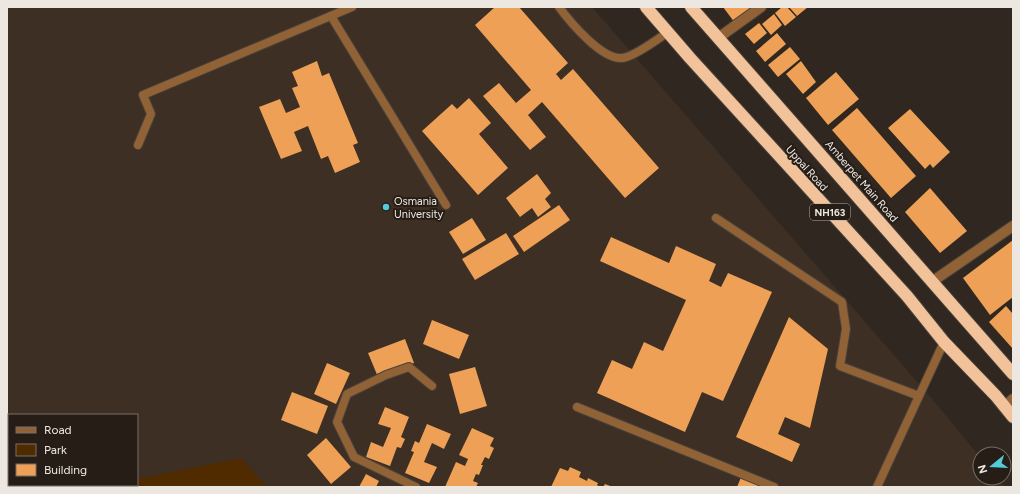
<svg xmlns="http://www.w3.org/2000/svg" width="1020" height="494" font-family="Figtree,sans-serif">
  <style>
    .built { fill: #3d2f23; fill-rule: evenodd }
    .green { fill: #512b00 }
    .building { fill: #eda056 }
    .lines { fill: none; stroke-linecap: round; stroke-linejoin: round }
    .lane-casing { stroke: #4a423b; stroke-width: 10 }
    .street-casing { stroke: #4a423b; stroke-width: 12 }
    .highway-casing { stroke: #4a423b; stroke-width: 14 }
    .lane { stroke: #916236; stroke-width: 8 }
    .street { stroke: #916236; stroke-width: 10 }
    .highway { stroke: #f2c39b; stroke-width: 12 }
    .poi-dot { fill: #53cbda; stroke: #261e16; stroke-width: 1.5 }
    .labels { text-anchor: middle; stroke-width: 4; stroke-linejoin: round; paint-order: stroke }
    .shield { fill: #261e16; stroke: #b1aba5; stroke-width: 1 }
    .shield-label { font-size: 10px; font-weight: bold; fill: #ede7e2 }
    .street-label { font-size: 11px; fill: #ede7e2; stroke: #261e16 }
    .poi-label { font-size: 11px; fill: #ede7e2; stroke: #261e16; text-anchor: start }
  </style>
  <rect width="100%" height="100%" fill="#302720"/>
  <path class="built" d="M7 7H592L939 407 980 457V478H998L1005 487H7ZM9 415H137V485H9Z"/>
  <path class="green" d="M241 458 267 487H107L112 485H137V479Z"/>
  <g class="building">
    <path d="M495 7H519L568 63 556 74 561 80 573 69 659 168 625 198 542 102 528 115 546 137 530 150 483 96 499 83 516 103 531 90 475 25Z"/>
    <path d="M723 7H757L735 23Z"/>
    <path d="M782 7H787L796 17 785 26 775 13Z"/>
    <path d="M789 7H808L797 16Z"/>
    <path d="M774 14 782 25 771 35 762 24Z"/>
    <path d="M759 23 767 33 754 44 745 34Z"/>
    <path d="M777 33 786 44 765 62 756 51Z"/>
    <path d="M790 47 800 59 778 77 768 65Z"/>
    <path d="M317 61 322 76 329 73 358 143 353 145 360 162 335 173 328 156 321 159 308 126 294 132 302 151 281 159 259 107 280 99 286 113 300 107 292 88 298 86 292 72Z"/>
    <path d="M801 61 816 82 803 94 786 74Z"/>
    <path d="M836 72 859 99 828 125 806 98Z"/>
    <path d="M469 98 491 123 479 134 508 168 478 195 422 131 452 104 457 109Z"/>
    <path d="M857 108 916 176 891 198 832 130Z"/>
    <path d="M910 109 950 152 933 168 930 164 925 169 888 128Z"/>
    <path d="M537 174 551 193 545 199 551 207 538 217 532 208 520 217 506 198Z"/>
    <path d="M930 188 967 231 940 253 905 212Z"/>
    <path d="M559 205 570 220 524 252 513 236Z"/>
    <path d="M472 218 486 240 463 254 449 232Z"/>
    <path d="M506 233 519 254 475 280 462 259Z"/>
    <path d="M611 237 669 263 676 246 716 264 709 281 721 287 728 273 772 292 723 401 702 392 685 432 597 393 612 360 632 369 644 342 663 351 686 300 600 261Z"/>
    <path d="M1013 240V297L990 315 963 278Z"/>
    <path d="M1006 306 1013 314V349L989 322Z"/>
    <path d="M789 317 828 349 810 428 785 417 778 434 800 444 792 462 736 437Z"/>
    <path d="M432 320 469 335 459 359 423 344Z"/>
    <path d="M405 339 414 363 378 377 368 353Z"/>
    <path d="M327 363 350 373 336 404 314 394Z"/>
    <path d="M475 367 487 406 460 414 449 374Z"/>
    <path d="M292 392 328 406 317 434 281 420Z"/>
    <path d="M385 407 409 417 401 437 405 439 401 448 397 447 390 466 366 457 371 442 383 447 391 428 378 424Z"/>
    <path d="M427 424 451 434 444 449 432 443 424 462 437 467 429 483 405 473 414 452 411 451 415 441 419 443Z"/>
    <path d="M472 428 494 438 490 446 494 448 489 459 485 457 481 465H483L479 475 476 474 473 481 478 483 476 487H445L456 462 465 466 468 459 459 455Z"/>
    <path d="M326 438 351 467 331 484 307 455Z"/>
    <path d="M570 467 581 472 579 477 587 481 588 478 598 483 597 485 600 487H551L560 468 568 471Z"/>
    <path d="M366 474 379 481 376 487H359Z"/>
    <path d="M742 475 768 487H737Z"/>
    <path d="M605 484 613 487H603Z"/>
  </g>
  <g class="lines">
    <g class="lane-casing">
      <g id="lane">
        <path d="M559 7C570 22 602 60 622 58 634 57 658 39 668 32"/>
        <path d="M331 16 446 205"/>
        <path d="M138 145 151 114 143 95 352 7"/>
        <path d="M716 218 842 302 846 329 840 366 919 396"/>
        <path d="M577 407 774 487"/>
        <path d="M416 487 354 457 337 422 347 394 386 375 409 367 432 386"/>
        <path d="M877 487 944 342"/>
      </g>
    </g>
    <g class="street-casing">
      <g id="street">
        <path d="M718 38 761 7"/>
        <path d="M933 281 1013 226"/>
        <path d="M1004 407 1013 399"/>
      </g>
    </g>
    <g class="highway-casing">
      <g id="highway">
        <path d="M646 7 690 58 907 296 944 342 996 396 1013 417"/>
        <path d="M691 7 1013 374"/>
      </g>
    </g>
    <use href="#lane" class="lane"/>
    <use href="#street" class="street"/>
    <use href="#highway" class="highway"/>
  </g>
  <circle class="poi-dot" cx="386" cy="207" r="4"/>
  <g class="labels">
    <rect class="shield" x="810" y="204" width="40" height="16" rx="3"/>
    <g class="shield-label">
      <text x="830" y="216">NH163</text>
    </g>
    <g class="street-label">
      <text transform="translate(807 168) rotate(48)" y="4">Uppal Road</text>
      <text transform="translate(862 181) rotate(49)" y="4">Amberpet Main Road</text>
    </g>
    <g class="poi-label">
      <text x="394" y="205">Osmania<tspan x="394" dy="13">University</tspan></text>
    </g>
  </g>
  <rect width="1020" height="494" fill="none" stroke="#ede7e2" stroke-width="16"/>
  <rect x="8" y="414" width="130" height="72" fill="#261e16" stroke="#766e68"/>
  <rect x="16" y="427" width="20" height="6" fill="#916236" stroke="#766e68"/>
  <text x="44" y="434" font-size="12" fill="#ede7e2">Road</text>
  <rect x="16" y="444" width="20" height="12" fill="#512b00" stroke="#766e68"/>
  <text x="44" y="454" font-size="12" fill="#ede7e2">Park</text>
  <rect x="16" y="464" width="20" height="12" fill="#eda056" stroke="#766e68"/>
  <text x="44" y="474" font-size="12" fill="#ede7e2">Building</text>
  <g transform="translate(992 466) rotate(252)"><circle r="19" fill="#261e16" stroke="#766e68"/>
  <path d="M0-3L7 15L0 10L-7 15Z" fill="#53cbda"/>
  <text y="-6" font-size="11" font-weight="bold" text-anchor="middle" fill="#ede7e2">N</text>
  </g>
</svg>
